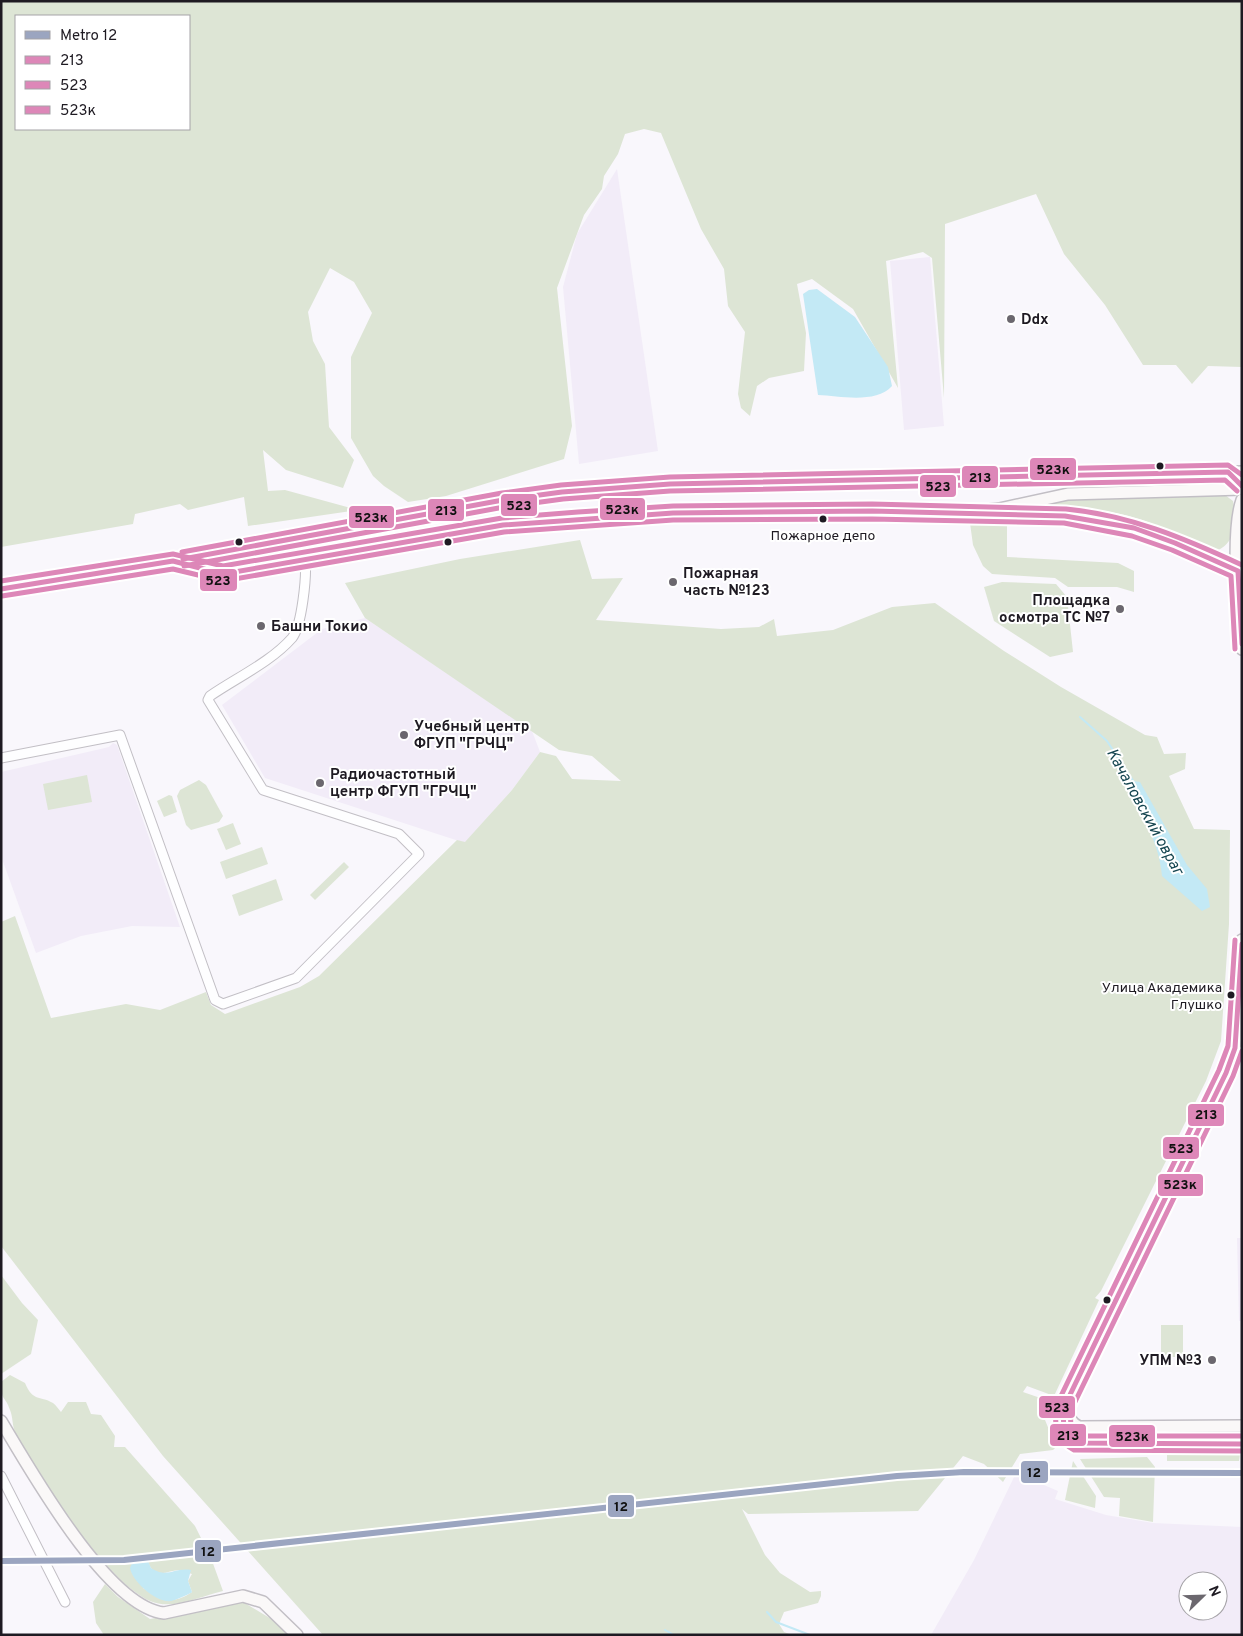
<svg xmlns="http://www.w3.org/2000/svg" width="1243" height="1636" font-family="Overpass,sans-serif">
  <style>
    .built { fill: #f2ecf8; fill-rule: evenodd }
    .green { fill: #dde5d5; fill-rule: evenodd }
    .water { fill: #c3e9f5 }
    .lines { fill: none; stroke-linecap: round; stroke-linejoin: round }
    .stream { stroke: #c3e9f5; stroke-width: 2 }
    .street-casing { stroke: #c2bfc5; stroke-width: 11 }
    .secondary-casing { stroke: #c2bfc5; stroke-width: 14 }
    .street { stroke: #fefeff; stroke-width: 9 }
    .secondary { stroke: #faf8f8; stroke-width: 11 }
    .bus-1-casing { stroke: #fff; stroke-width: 9 }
    .bus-2-casing { stroke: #fff; stroke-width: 9 }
    .bus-3-casing { stroke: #fff; stroke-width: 9 }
    .bus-1 { stroke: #dd87b8; stroke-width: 5 }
    .bus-2 { stroke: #dd87b8; stroke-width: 5 }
    .bus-3 { stroke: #dd87b8; stroke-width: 5 }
    .metro-1-casing { stroke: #fff; stroke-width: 10 }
    .metro-1 { stroke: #9ba5c0; stroke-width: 6 }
    .poi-dot { fill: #6b676e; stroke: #fff; stroke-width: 2 }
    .bus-dot { fill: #1e1a22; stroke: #fff; stroke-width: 2 }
    .labels { text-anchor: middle; stroke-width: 4; stroke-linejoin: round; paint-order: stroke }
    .bus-label { font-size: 14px; fill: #1e1a22; stroke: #fff }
    .poi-label { font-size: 15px; font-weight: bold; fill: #1e1a22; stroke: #fff; text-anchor: start }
    .water-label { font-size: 16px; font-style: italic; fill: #154550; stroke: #fff }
    .line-badge { stroke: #fff; stroke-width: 2 }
    .pale-badge-label { font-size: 14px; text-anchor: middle; font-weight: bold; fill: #111 }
  </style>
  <rect width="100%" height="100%" fill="#f9f7fc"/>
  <g class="built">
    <path d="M617 169 658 451 579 464 563 287 577 234Z"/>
    <path d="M930 257 944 426 904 430 890 261Z"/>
    <path d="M365 618 532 731 540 752 512 790 465 843 265 778 222 705 322 629Z"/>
    <path d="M113 743 117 745 180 927 132 926 81 936 36 953 1 856V772L109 747Z"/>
    <path d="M1237 1238H1242V1321H1239Z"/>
    <path d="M1016 1473 1058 1491 1055 1499 1106 1515 1153 1523 1242 1527V1635H931L974 1560ZM1188 1581H1218V1611H1188Z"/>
  </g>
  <g class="green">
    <path d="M1 1H1242V367L1208 366 1192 384 1176 365H1143L1105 305 1064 254 1036 194 945 224 944 398 932 258 923 252 886 261 898 388 853 309 812 279 797 284 806 333 804 371 769 378 757 386 750 416 741 408 738 394 745 332 728 306 724 269 701 229 661 133 644 129 625 134 618 154 604 176 602 189 584 215 557 288 572 426 564 459 446 496 408 502 384 486 373 476 351 438V357L372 313 354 282 330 268 308 312 313 341 325 364 329 427 354 460 343 488 286 470 263 450 268 491 285 490 358 510 248 526 244 497 188 510 180 504 135 514 133 524 1 547ZM16 16H189V129H16Z"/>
    <path d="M1225 495 1233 501C1238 522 1236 544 1214 552 1186 539 1159 524 1129 516 1098 508 1066 507 1034 505L1061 498Z"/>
    <path d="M970 523H1007V557L1118 563 1134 571V592L1117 587H1068L1055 578 992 574 983 566 973 545Z"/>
    <path d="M580 540 592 579 623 578 596 620 721 629 759 627 774 619 777 636 833 630 892 607 935 603 1004 651 1061 687 1145 735 1157 737 1164 754 1186 753 1185 769 1169 776 1194 829 1230 830 1229 924 1221 1041 1206 1081 1101 1291 1095 1298 1099 1300 1054 1396 1027 1386 1023 1392 1049 1401 1043 1415 1056 1447 1053 1450 1020 1454 1003 1482 984 1464 963 1456 918 1511 748 1514 742 1509 765 1555 780 1573 810 1592 821 1591V1596L818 1603 784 1612 779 1624 784 1632 792 1635H323L163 1456 1 1246V922L15 916 51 1018 126 1004 160 1010 206 992 211 1005 225 1014 300 987 319 976 457 840 465 842 512 790 540 752 556 756 572 779 621 781 592 756 559 750 365 618 345 583 460 559Z"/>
    <path d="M1002 582 1056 584 1067 597 1073 652 1050 657 994 621 984 587Z"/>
    <path d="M87 775 92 802 48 810 43 784Z"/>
    <path d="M199 780 206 785 223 816 219 822 191 830 186 825 177 796 180 790Z"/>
    <path d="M169 795 172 796 177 812 164 817 157 801Z"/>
    <path d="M233 823 241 844 226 850 217 829Z"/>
    <path d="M262 847 268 864 226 879 220 862Z"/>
    <path d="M344 862 349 867 315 900 310 895Z"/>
    <path d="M276 879 283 900 239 916 232 895Z"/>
    <path d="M1 1275 22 1303 38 1320 31 1354 1 1374Z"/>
    <rect x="1161" y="1325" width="22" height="32"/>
    <path d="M10 1375 25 1383C33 1402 39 1395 53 1403 56 1405 59 1410 61 1412L68 1402H86L91 1414 101 1415 115 1436 114 1447H125L195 1526 211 1558 223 1591C200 1596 173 1611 150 1601 106 1582 37 1475 15 1432 12 1425 13 1417 10 1410 5 1395 1 1402 1 1382ZM141 1558 147 1559C154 1582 167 1570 180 1570 183 1570 188 1573 192 1574L188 1581 192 1592C174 1605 161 1600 143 1588Z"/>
    <path d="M1240 1454 1239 1461H1167V1455Z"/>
    <path d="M1147 1457 1155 1467 1153 1522 1119 1516 1120 1498 1104 1497 1080 1459Z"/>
    <path d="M1073 1461 1096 1496 1095 1508 1065 1500Z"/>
    <path d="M105 1584 118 1597 150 1619 243 1602 278 1623 287 1635H104L96 1623 93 1602Z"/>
  </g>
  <g class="water">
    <path d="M817 289 855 317 888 367 892 386C876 404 840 396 818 395L803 294 809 290Z"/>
    <path d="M1127 780 1140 782 1187 865 1207 889 1210 907 1202 911 1162 876C1159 839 1139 814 1127 780Z"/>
    <path d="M141 1558 147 1559 151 1568C168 1579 174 1567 191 1570L188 1581 192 1592C190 1594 173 1601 171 1601 156 1603 132 1581 130 1568L133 1561Z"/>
  </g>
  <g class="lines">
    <g class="stream">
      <path d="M1080 717 1107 741 1134 782"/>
      <path d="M767 1612 776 1622 810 1635"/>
      <path d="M665 1630 674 1635"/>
    </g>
    <g class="street-casing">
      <g id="street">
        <path d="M1 758 120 735 215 1000 223 1004 296 978 419 854 399 834 263 790 208 700 210 696C236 678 271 662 292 638 302 626 307 575 305 559"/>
        <path d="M1 1476 65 1602"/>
      </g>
    </g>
    <g class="secondary-casing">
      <g id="secondary">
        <path d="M1242 500C1231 531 1238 614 1242 649"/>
        <path d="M994 515C1027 516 1061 513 1094 518 1146 526 1195 549 1242 573"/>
        <path d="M177 562 223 574 503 525 578 519 673 513 872 511 959 513 999 509 1068 494 1242 489"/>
        <path d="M1 589 340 531 503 500 562 492 670 484 1242 472"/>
        <path d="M1242 940 1235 1048 1226 1073 1066 1403C1061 1420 1060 1433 1076 1443L1242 1444"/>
        <path d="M1066 1405C1067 1415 1070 1423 1079 1427L1242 1426"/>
        <path d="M1 1421C30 1469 107 1607 164 1613L243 1596 263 1602 297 1635"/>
      </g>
    </g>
    <use href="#street" class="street"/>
    <use href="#secondary" class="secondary"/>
    <g class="bus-1-casing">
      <g id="bus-1">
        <path d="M183 559 503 500 562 492 670 484 1228 472 1242 486"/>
        <path d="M1 589 173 561 223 574 503 525 673 513 872 511 1065 516 1134 528 1175 543 1238 571 1242 644"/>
        <path d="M1242 944 1235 1048 1226 1073 1066 1403C1062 1420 1061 1432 1076 1443L1242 1444"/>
      </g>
    </g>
    <g class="bus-2-casing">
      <g id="bus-2">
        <path d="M184 566 504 507 563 499 670 491 1225 480 1237 491"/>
        <path d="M2 596 173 569 223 581 504 532 673 520 872 519 1064 523 1132 536 1172 550 1231 576 1235 649"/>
        <path d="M1235 940 1228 1046 1219 1070 1059 1400C1053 1420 1054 1440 1074 1450L1242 1451"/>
      </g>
    </g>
    <g class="bus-3-casing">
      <g id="bus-3">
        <path d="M182 552 502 493 561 485 670 477 1228 465 1242 475"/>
        <path d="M1 581 173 554 223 566 502 518 578 512 673 506 872 504 1066 509C1129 515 1184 538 1242 565"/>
        <path d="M1242 1051 1233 1076 1073 1406C1070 1418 1068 1427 1079 1436H1242"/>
      </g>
    </g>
    <use href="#bus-1" class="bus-1"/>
    <use href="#bus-2" class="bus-2"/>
    <use href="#bus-3" class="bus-3"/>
    <g class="metro-1-casing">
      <path id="metro-1" d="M1 1561 124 1560 897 1476 964 1472 1242 1473"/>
    </g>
    <use href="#metro-1" class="metro-1"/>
  </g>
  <g class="poi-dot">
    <circle cx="1011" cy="319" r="5"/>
    <circle cx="673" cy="582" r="5"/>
    <circle cx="1120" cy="609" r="5"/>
    <circle cx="261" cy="626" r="5"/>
    <circle cx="404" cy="735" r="5"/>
    <circle cx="320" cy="783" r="5"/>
    <circle cx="1212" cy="1360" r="5"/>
  </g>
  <g class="bus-dot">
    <circle cx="1160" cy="466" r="4.5"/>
    <circle cx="823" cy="519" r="4.5"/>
    <circle cx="239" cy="542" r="4.5"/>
    <circle cx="448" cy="542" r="4.5"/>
    <circle cx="1231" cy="995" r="4.5"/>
    <circle cx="1107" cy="1300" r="4.5"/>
  </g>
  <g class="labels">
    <g class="bus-label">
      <text x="823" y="540">Пожарное депо</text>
      <text x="1222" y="992" text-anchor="end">Улица Академика<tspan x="1222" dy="17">Глушко</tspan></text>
    </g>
    <g class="poi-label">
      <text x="1021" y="324">Ddx</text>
      <text x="683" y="578">Пожарная<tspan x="683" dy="17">часть №123</tspan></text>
      <text x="1110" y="605" text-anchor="end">Площадка<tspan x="1110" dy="17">осмотра ТС №7</tspan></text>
      <text x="271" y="631">Башни Токио</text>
      <text x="414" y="731">Учебный центр<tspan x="414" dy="17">ФГУП "ГРЧЦ"</tspan></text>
      <text x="330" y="779">Радиочастотный<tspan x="330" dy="17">центр ФГУП "ГРЧЦ"</tspan></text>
      <text x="1202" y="1365" text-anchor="end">УПМ №3</text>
    </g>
    <g class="water-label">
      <text transform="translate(1146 811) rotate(61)" y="6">Качаловский овраг</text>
    </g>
  </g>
  <g class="line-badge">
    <rect x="1029" y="457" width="48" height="24" rx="5" fill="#dd87b8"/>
    <rect x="961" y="465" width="38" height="24" rx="5" fill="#dd87b8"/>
    <rect x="919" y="474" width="38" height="24" rx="5" fill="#dd87b8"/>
    <rect x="500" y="493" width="38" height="24" rx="5" fill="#dd87b8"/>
    <rect x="599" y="497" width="47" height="24" rx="5" fill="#dd87b8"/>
    <rect x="427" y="498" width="38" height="24" rx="5" fill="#dd87b8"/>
    <rect x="348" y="505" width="47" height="24" rx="5" fill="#dd87b8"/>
    <rect x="199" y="568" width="39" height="24" rx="5" fill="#dd87b8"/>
    <rect x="1187" y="1103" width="38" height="24" rx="5" fill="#dd87b8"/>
    <rect x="1162" y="1136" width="38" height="24" rx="5" fill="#dd87b8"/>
    <rect x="1157" y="1173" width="47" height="24" rx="5" fill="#dd87b8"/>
    <rect x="1038" y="1395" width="38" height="24" rx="5" fill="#dd87b8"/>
    <rect x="1049" y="1423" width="38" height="24" rx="5" fill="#dd87b8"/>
    <rect x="1108" y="1424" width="48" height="24" rx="5" fill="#dd87b8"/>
    <rect x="1020" y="1460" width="29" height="24" rx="5" fill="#9ba5c0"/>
    <rect x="607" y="1494" width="28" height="24" rx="5" fill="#9ba5c0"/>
    <rect x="194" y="1539" width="28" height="24" rx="5" fill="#9ba5c0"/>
  </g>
  <g class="pale-badge-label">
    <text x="1053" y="474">523к</text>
    <text x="980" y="482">213</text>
    <text x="938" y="491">523</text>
    <text x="519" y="510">523</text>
    <text x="622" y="514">523к</text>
    <text x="446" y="515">213</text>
    <text x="371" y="522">523к</text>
    <text x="218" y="585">523</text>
    <text x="1206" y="1119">213</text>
    <text x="1181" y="1153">523</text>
    <text x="1180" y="1189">523к</text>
    <text x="1057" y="1412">523</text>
    <text x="1068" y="1440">213</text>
    <text x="1132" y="1441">523к</text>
    <text x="1034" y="1477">12</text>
    <text x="621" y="1511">12</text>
    <text x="208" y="1556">12</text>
  </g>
  <rect width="1243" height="1636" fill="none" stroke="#1e1a22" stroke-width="5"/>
  <rect x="15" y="15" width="175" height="115" fill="#ffffff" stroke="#a5a3a7"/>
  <rect x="25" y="31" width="25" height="8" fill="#9ba5c0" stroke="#a5a3a7"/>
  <text x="60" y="40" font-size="15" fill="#1e1a22">Metro 12</text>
  <rect x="25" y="56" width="25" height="8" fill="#dd87b8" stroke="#a5a3a7"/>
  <text x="60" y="65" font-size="15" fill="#1e1a22">213</text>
  <rect x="25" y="81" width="25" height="8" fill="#dd87b8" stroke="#a5a3a7"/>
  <text x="60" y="90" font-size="15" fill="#1e1a22">523</text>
  <rect x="25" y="106" width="25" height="8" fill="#dd87b8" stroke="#a5a3a7"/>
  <text x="60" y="115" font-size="15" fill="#1e1a22">523к</text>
  <g transform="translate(1203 1596) rotate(67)"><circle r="24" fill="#ffffff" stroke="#a5a3a7"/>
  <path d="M0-4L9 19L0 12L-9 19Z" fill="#6b676e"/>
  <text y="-8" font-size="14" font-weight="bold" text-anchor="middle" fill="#1e1a22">N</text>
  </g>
</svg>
